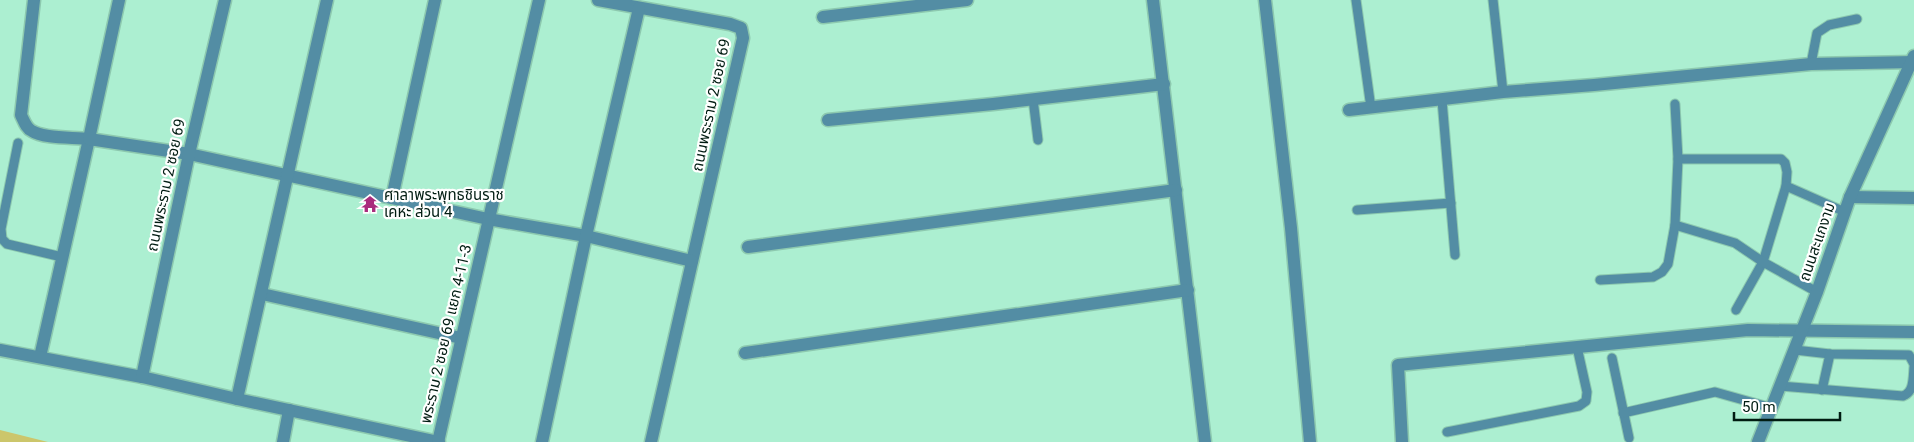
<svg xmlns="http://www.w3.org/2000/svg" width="1914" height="442" font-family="Roboto,'Noto Sans Thai',sans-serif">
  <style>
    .green { fill: #ccc66b }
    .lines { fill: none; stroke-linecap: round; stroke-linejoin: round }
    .service-casing { stroke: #8dc9af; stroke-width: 11 }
    .pedestrian-casing { stroke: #8dc9af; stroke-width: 15 }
    .minor-casing { stroke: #8dc9af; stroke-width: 15 }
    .tertiary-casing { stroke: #8dc9af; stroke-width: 15 }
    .service { stroke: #538da4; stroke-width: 9 }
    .pedestrian { stroke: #538da4; stroke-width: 12 }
    .minor { stroke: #538da4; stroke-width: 12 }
    .tertiary { stroke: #538da4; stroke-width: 12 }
    .labels { text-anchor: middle; stroke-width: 4.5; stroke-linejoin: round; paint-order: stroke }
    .street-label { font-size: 15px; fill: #011c12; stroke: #fff }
    .poi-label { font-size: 15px; fill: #011c12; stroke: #fff; text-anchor: start }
  </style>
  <rect width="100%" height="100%" fill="#acefd1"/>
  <path class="green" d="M0 430 48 442H0Z"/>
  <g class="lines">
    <g class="service-casing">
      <g id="service">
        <path d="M1356 0 1371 108"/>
        <path d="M1493 0 1503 92"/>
        <path d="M1811 64 1817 33 1829 25 1857 19"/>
        <path d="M1033 99 1038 140"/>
        <path d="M1442 100 1455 255"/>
        <path d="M18 143 1 229 2 239 7 244 62 257"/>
        <path d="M1678 159H1781L1785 163 1787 172 1786 186 1763 262 1736 310"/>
        <path d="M1786 186 1845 212"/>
        <path d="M1357 210 1451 203"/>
        <path d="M1675 225 1735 243 1763 262 1817 292"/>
        <path d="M1600 280 1653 277 1662 272 1668 264 1675 225 1678 159 1675 104"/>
        <path d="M1795 350 1830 354 1909 355 1914 364"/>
        <path d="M1612 358 1629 438"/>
        <path d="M1780 386 1903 396C1914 392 1913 379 1914 367"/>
        <path d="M1822 390 1830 354"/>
        <path d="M1623 413 1715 392 1772 408"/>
        <path d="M1447 432 1579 406 1586 401 1587 392 1577 347"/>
      </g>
    </g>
    <g class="pedestrian-casing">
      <path id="pedestrian" d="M488 219 586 236"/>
    </g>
    <g class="minor-casing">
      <g id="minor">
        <path d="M34 0 21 115C24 121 26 128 32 131 44 139 74 137 89 139L40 357"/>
        <path d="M119 0 89 139 189 154 488 219"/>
        <path d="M598 0 730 24 741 28 743 38 651 442"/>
        <path d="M1153 0 1205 442"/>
        <path d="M1265 0 1291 228 1310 442"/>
        <path d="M823 17 967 0"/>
        <path d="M1349 110 1503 92 1594 85 1811 64 1914 62"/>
        <path d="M828 120 993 104 1164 84"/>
        <path d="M1850 197 1914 198"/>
        <path d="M392 198 435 0"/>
        <path d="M586 236 692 261"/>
        <path d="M748 247 1176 190"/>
        <path d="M262 294 461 338"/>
        <path d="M0 350 142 377 237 399 439 442"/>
        <path d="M745 353 1188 290"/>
        <path d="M142 377 189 154 225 0"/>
        <path d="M237 399 327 0"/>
        <path d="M283 442 289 410"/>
        <path d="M438 442 539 0"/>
        <path d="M542 442 586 236 639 8"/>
        <path d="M1402 442 1398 365 1748 330 1914 332"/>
      </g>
    </g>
    <g class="tertiary-casing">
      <path id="tertiary" d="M1758 442 1817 292 1850 197 1914 56"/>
    </g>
    <use href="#service" class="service"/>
    <use href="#pedestrian" class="pedestrian"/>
    <use href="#minor" class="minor"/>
    <use href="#tertiary" class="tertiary"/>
  </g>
  <defs>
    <g id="temple-bare" transform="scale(1.35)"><path d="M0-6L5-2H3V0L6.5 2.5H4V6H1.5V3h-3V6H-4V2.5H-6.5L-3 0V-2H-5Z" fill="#a92c7d" stroke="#fff" stroke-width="2.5" paint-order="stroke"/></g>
  </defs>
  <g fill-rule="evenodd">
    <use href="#temple-bare" x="370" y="204"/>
  </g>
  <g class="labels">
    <g class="street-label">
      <text transform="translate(711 105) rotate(-78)" y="5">ถนนพระราม 2 ซอย 69</text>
      <text transform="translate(166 185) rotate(-78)" y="5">ถนนพระราม 2 ซอย 69</text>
      <text transform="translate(1817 242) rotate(-71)" y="5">ถนนสะแกงาม</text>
      <text transform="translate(446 334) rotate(-77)" y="5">พระราม 2 ซอย 69 แยก 4-11-3</text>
    </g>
    <g class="poi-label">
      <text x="384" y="200">ศาลาพระพุทธชินราช<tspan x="384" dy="17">เคหะ ส่วน 4</tspan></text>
    </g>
  </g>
  <path d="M1734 412v8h106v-8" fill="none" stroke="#011c12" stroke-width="2.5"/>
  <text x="1742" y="412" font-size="15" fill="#011c12" stroke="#ffffff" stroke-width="4" paint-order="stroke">50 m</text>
</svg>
